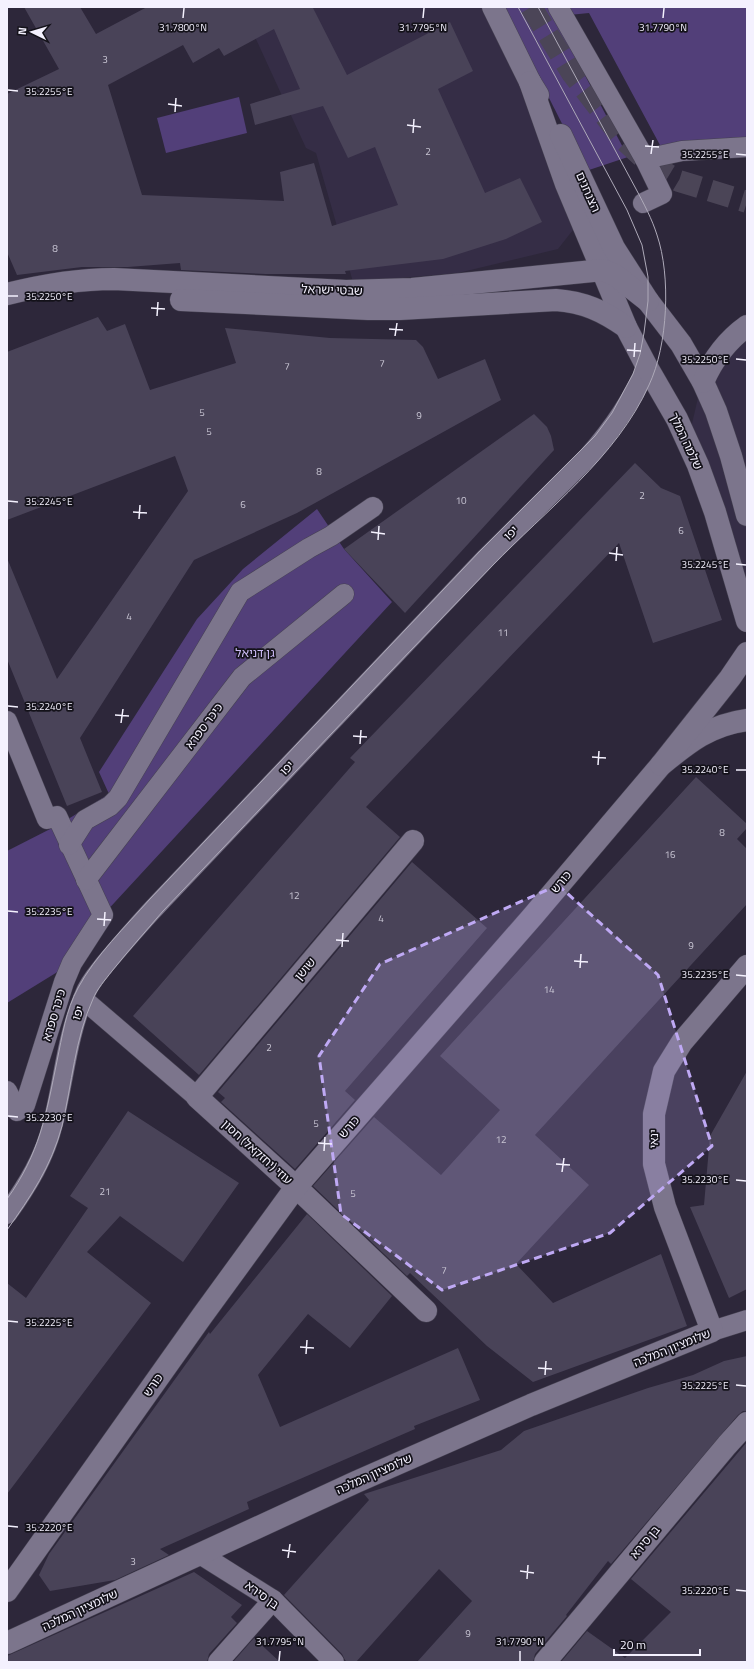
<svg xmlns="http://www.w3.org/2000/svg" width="754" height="1669" font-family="'Titillium Web','Noto Sans Hebrew',sans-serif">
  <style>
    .built { fill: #352d46 }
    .green { fill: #523f79 }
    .building { fill: #494358; fill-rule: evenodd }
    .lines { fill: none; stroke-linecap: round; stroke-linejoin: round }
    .trunk-tunnel { stroke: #4b4557; stroke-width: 22; stroke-dasharray: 22 11; stroke-linecap: butt }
    .pedestrian-casing { stroke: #464252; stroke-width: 21 }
    .minor-casing { stroke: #464252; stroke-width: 23 }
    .tertiary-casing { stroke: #464252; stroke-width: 23 }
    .pedestrian { stroke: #7c758c; stroke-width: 20 }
    .minor { stroke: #7c758c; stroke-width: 22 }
    .tertiary { stroke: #7c758c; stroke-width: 22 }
    .tram { stroke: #aeaab9; stroke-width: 1 }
    .marked { fill: #bfa9f4; fill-opacity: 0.2; stroke: #bfa9f4; stroke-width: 3; stroke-dasharray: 8 5; stroke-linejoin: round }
    .ticks { fill: none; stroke: #f4f1fe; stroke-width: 1.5 }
    .labels { text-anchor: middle; stroke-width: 3.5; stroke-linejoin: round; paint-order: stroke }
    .number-label { font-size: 10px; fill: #c9c6d4 }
    .street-label { font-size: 12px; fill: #f4f1fe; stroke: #14121a }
    .park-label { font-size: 12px; fill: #ccbbf6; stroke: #14121a }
    .ticks-label { font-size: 10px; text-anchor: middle; fill: #f4f1fe; stroke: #14121a; stroke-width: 3.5; stroke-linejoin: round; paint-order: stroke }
  </style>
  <rect width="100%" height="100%" fill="#2d273a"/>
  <g class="built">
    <path d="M273 7H489L591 207 558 249 458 273 353 282 316 153 306 148 250 26Z"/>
    <path d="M747 318V607L691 428 703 376Z"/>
  </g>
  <g class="green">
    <path d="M503 7H549L628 157 586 171Z"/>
    <path d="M565 7H747V141L661 147 589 13 569 15Z"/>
    <path d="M239 97 247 133 166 153 157 118Z"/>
    <path d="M317 509 344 549 392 602 103 915 72 963 7 1003V851L60 824 109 794 99 772 197 619 243 569Z"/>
  </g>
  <g class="building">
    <path d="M24 7H80L96 34 147 7H315L313 8 347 75 450 22 473 71 438 89 485 193 520 178 542 222 506 239 443 259 345 271 346 274H266L181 270 180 263 128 267H82L17 275 7 252V94L59 69ZM274 29 300 89 250 104 255 125 323 106 348 158 375 147 398 205 332 226 314 163 280 172 284 201 142 195 108 85 183 45 193 63 219 48 224 56Z"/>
    <path d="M98 317 107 331 125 324 150 390 236 363 225 328 330 338 416 340 423 347 438 379 485 359 501 400 297 513 194 560 80 738 102 792 67 806 7 659V558L57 679 188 491 175 456 7 520V352Z"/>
    <path d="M534 414 547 427 551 436 554 450 405 613 344 549Z"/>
    <path d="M635 463 661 488 680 496 722 620 653 643 619 543 366 807 400 837 199 1075 133 1016 355 762 350 758Z"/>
    <path d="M696 777 747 824V828L737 839 747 849V904L535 1135 589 1185 516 1264 553 1303 661 1254 687 1326 533 1382 487 1346 410 1273 407 1276 313 1186 374 1117 441 1175 500 1110 440 1056Z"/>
    <path d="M412 862 487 928 345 1091 355 1100 295 1169 221 1102 225 1098 218 1092Z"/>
    <path d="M747 1071V1289L729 1298 690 1207 704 1205 710 1136Z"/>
    <path d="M128 1111 239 1183 183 1262 120 1216 87 1252 151 1303 7 1494V1283L26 1298 88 1208 70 1196Z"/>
    <path d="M307 1214 392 1296 350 1348 308 1314 258 1375 280 1427 458 1348 480 1400 414 1426 415 1429 247 1502 249 1509 160 1549 169 1555 115 1580 50 1591 39 1575 49 1554 209 1332 210 1334Z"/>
    <path d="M747 1356V1411H743L738 1415 611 1564 608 1561 566 1615 567 1616 535 1654 533 1662H417L472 1601 439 1569 356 1662H347L345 1660 342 1654 284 1595 369 1500 364 1494 501 1450 524 1431 648 1388 693 1375 724 1361Z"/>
    <path d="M747 1442V1662H561L587 1631 625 1658 671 1612 631 1579Z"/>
    <path d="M194 1572 242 1605 231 1617 237 1623 209 1654 207 1662H7V1656Z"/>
    <path d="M254 1638 280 1662H233Z"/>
  </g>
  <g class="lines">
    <path class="trunk-tunnel" d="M531 7 572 73 624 140 649 163 679 181 747 202"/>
    <g class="pedestrian-casing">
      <g id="pedestrian">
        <path d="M558 7 645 159"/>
        <path d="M643 203 662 194 645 159 682 151 747 147"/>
        <path d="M7 721 47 819 57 816 103 915 72 963 64 982 25 1105 17 1111 7 1091"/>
        <path d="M69 845 85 820 110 806 118 798 240 592 309 548 331 536 373 507"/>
        <path d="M86 880 242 677 344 594"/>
        <path d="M83 999 197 1097"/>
        <path d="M7 1214C27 1186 45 1157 53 1123 64 1080 67 1035 85 994 89 983 98 973 105 964 122 944 139 924 157 905L486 558 588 457C612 430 632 401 647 367"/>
        <path d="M712 1331 747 1320"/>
        <path d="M200 1554 273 1600 334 1662"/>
        <path d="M218 1662 273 1600"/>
      </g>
    </g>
    <g class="minor-casing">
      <g id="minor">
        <path d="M413 841 197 1097 296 1187 426 1311"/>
        <path d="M7 1591 202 1316 296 1187 533 916 661 765C689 742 710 725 747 720"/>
        <path d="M7 1643 356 1482 531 1405 712 1331 665 1207 654 1164V1114L664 1071 682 1042 747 966"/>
        <path d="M545 1662 727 1445 747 1423"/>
      </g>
    </g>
    <g class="tertiary-casing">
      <g id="tertiary">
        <path d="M493 7 530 82 538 95"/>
        <path d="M530 82 566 184 626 327 647 367 677 419 698 465 715 512 747 621"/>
        <path d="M561 135 614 248 648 301 681 344 703 382 716 411 731 456 747 515"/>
        <path d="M7 294C43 285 77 279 114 279L346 291 412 289 603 270 615 275 648 301"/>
        <path d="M181 300 368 309H400L556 300C584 302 603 311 626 327"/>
        <path d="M703 382C713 359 726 341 747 326"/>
        <path d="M661 765 730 678 747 653"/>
      </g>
    </g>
    <use href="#pedestrian" class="pedestrian"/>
    <use href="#minor" class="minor"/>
    <use href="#tertiary" class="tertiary"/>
    <g class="tram">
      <path d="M7 1199C40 1153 46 1115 57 1061 62 1037 66 1010 78 988 95 956 126 926 150 899L480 551 595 436 612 413 633 374 640 354 644 333 648 301V277L642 245 627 210 518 7"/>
      <path d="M7 1230C31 1196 51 1167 62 1126 72 1084 75 1038 93 999 97 989 105 980 112 971 128 951 146 931 163 911 273 796 381 680 492 566 546 510 617 457 649 385 668 345 671 276 657 235 652 219 644 204 636 189L538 7"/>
    </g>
  </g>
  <path class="marked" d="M558 885 658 975 712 1146 610 1233 442 1290 341 1214 319 1056 380 964Z"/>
  <path class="ticks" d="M183 18 184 8M423 18 424 8M663 18 664 8M8 90 18 91M168 104 182 106M175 112 176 98M407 125 421 127M413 133 414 119M645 146 659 147M651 154 653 140M736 154 746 155M8 296H18M151 308 165 309M157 316 158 302M389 329 403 330M395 336 397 323M627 350 641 351M634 357 635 343M736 359 746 360M8 501 18 502M133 512 147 513M139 519 140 505M371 532 385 534M378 540 379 526M609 553 623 555M616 561 617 547M736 564 746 565M8 706 18 707M115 715 129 716M121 723 123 709M353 736 367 737M360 744 361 730M592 757 606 758M598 765 599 751M736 770H746M8 911 18 912M97 919 111 920M104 926 105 912M336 940 349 941M342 947 343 933M574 961 588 962M580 968 581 954M736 975 746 976M8 1116 18 1117M318 1143 332 1144M324 1151 325 1137M556 1164 570 1165M562 1172 564 1158M736 1180 746 1181M8 1321 18 1322M300 1347 314 1348M306 1354 307 1340M538 1368 552 1369M545 1375 546 1361M736 1385 746 1386M8 1526 18 1527M282 1550 296 1552M288 1558 290 1544M520 1571 534 1573M527 1579 528 1565M736 1590 746 1591M279 1661 280 1651M520 1661V1651"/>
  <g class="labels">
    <g class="number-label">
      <text x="105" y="63">3</text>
      <text x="428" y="155">2</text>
      <text x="55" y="252">8</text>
      <text x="382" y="367">7</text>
      <text x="287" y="370">7</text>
      <text x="202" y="416">5</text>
      <text x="419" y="419">9</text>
      <text x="209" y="435">5</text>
      <text x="319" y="475">8</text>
      <text x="642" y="499">2</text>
      <text x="461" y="504">10</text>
      <text x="243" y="508">6</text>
      <text x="681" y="534">6</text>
      <text x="129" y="620">4</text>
      <text x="503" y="636">11</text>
      <text x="722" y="836">8</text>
      <text x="670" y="858">16</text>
      <text x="294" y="899">12</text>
      <text x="381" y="922">4</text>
      <text x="691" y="949">9</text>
      <text x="549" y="993">14</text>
      <text x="269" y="1051">2</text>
      <text x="316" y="1127">5</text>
      <text x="501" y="1143">12</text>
      <text x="105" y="1195">21</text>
      <text x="353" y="1197">5</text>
      <text x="444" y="1274">7</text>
      <text x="133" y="1565">3</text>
      <text x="468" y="1637">9</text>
    </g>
    <g class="street-label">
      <text transform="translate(588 192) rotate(66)" y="4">הצנחנים</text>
      <text transform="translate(332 290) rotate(2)" y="4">שבטי ישראל</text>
      <text transform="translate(686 441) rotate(65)" y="4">שלמה המלך</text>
      <text transform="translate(511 533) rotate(-45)" y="4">יפו</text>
      <text transform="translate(204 726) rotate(-53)" y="4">כיכר ספרא</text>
      <text transform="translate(287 768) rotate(-46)" y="4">יפו</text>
      <text transform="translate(561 882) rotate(-50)" y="4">כורש</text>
      <text transform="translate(305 969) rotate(-50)" y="4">שושן</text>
      <text transform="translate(78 1013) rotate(-71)" y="4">יפו</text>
      <text transform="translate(54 1015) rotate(-73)" y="4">כיכר ספרא</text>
      <text transform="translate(349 1127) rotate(-49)" y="4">כורש</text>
      <text transform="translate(654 1139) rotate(-89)" y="4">ינאי</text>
      <text transform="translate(257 1152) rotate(42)" y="4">עוזי (יחזקאל) חסון</text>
      <text transform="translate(672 1348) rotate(-22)" y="4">שלומציון המלכה</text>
      <text transform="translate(153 1385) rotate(-55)" y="4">כורש</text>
      <text transform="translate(374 1474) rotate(-24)" y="4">שלומציון המלכה</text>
      <text transform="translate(645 1542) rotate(-50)" y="4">בן סירא</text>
      <text transform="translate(262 1595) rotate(36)" y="4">בן סירא</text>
      <text transform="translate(80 1610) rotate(-25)" y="4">שלומציון המלכה</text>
    </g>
    <g class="park-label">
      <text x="255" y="657">גן דניאל</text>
    </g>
  </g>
  <g class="ticks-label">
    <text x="183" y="31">31.7800°N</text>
    <text x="423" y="31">31.7795°N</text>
    <text x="663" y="31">31.7790°N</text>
    <text x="49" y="95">35.2255°E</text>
    <text x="705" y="158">35.2255°E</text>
    <text x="49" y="300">35.2250°E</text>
    <text x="705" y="363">35.2250°E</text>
    <text x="49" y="505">35.2245°E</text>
    <text x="705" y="568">35.2245°E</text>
    <text x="49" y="710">35.2240°E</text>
    <text x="705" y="773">35.2240°E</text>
    <text x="49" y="915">35.2235°E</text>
    <text x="705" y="978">35.2235°E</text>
    <text x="49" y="1121">35.2230°E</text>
    <text x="705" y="1183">35.2230°E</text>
    <text x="49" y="1326">35.2225°E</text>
    <text x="705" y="1389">35.2225°E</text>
    <text x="49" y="1531">35.2220°E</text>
    <text x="705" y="1594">35.2220°E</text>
    <text x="280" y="1645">31.7795°N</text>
    <text x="520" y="1645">31.7790°N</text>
  </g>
  <rect width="754" height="1669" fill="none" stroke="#f4f1fe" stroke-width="16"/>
  <g transform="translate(32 32) rotate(275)" stroke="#14121a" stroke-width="3" paint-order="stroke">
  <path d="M0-3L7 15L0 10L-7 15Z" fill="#f4f1fe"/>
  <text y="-6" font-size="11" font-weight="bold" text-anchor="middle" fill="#f4f1fe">N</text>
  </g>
  <path d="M614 1649v6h86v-6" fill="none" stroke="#f4f1fe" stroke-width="2"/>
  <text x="620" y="1649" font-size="12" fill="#f4f1fe" stroke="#14121a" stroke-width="3" paint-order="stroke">20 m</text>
</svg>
